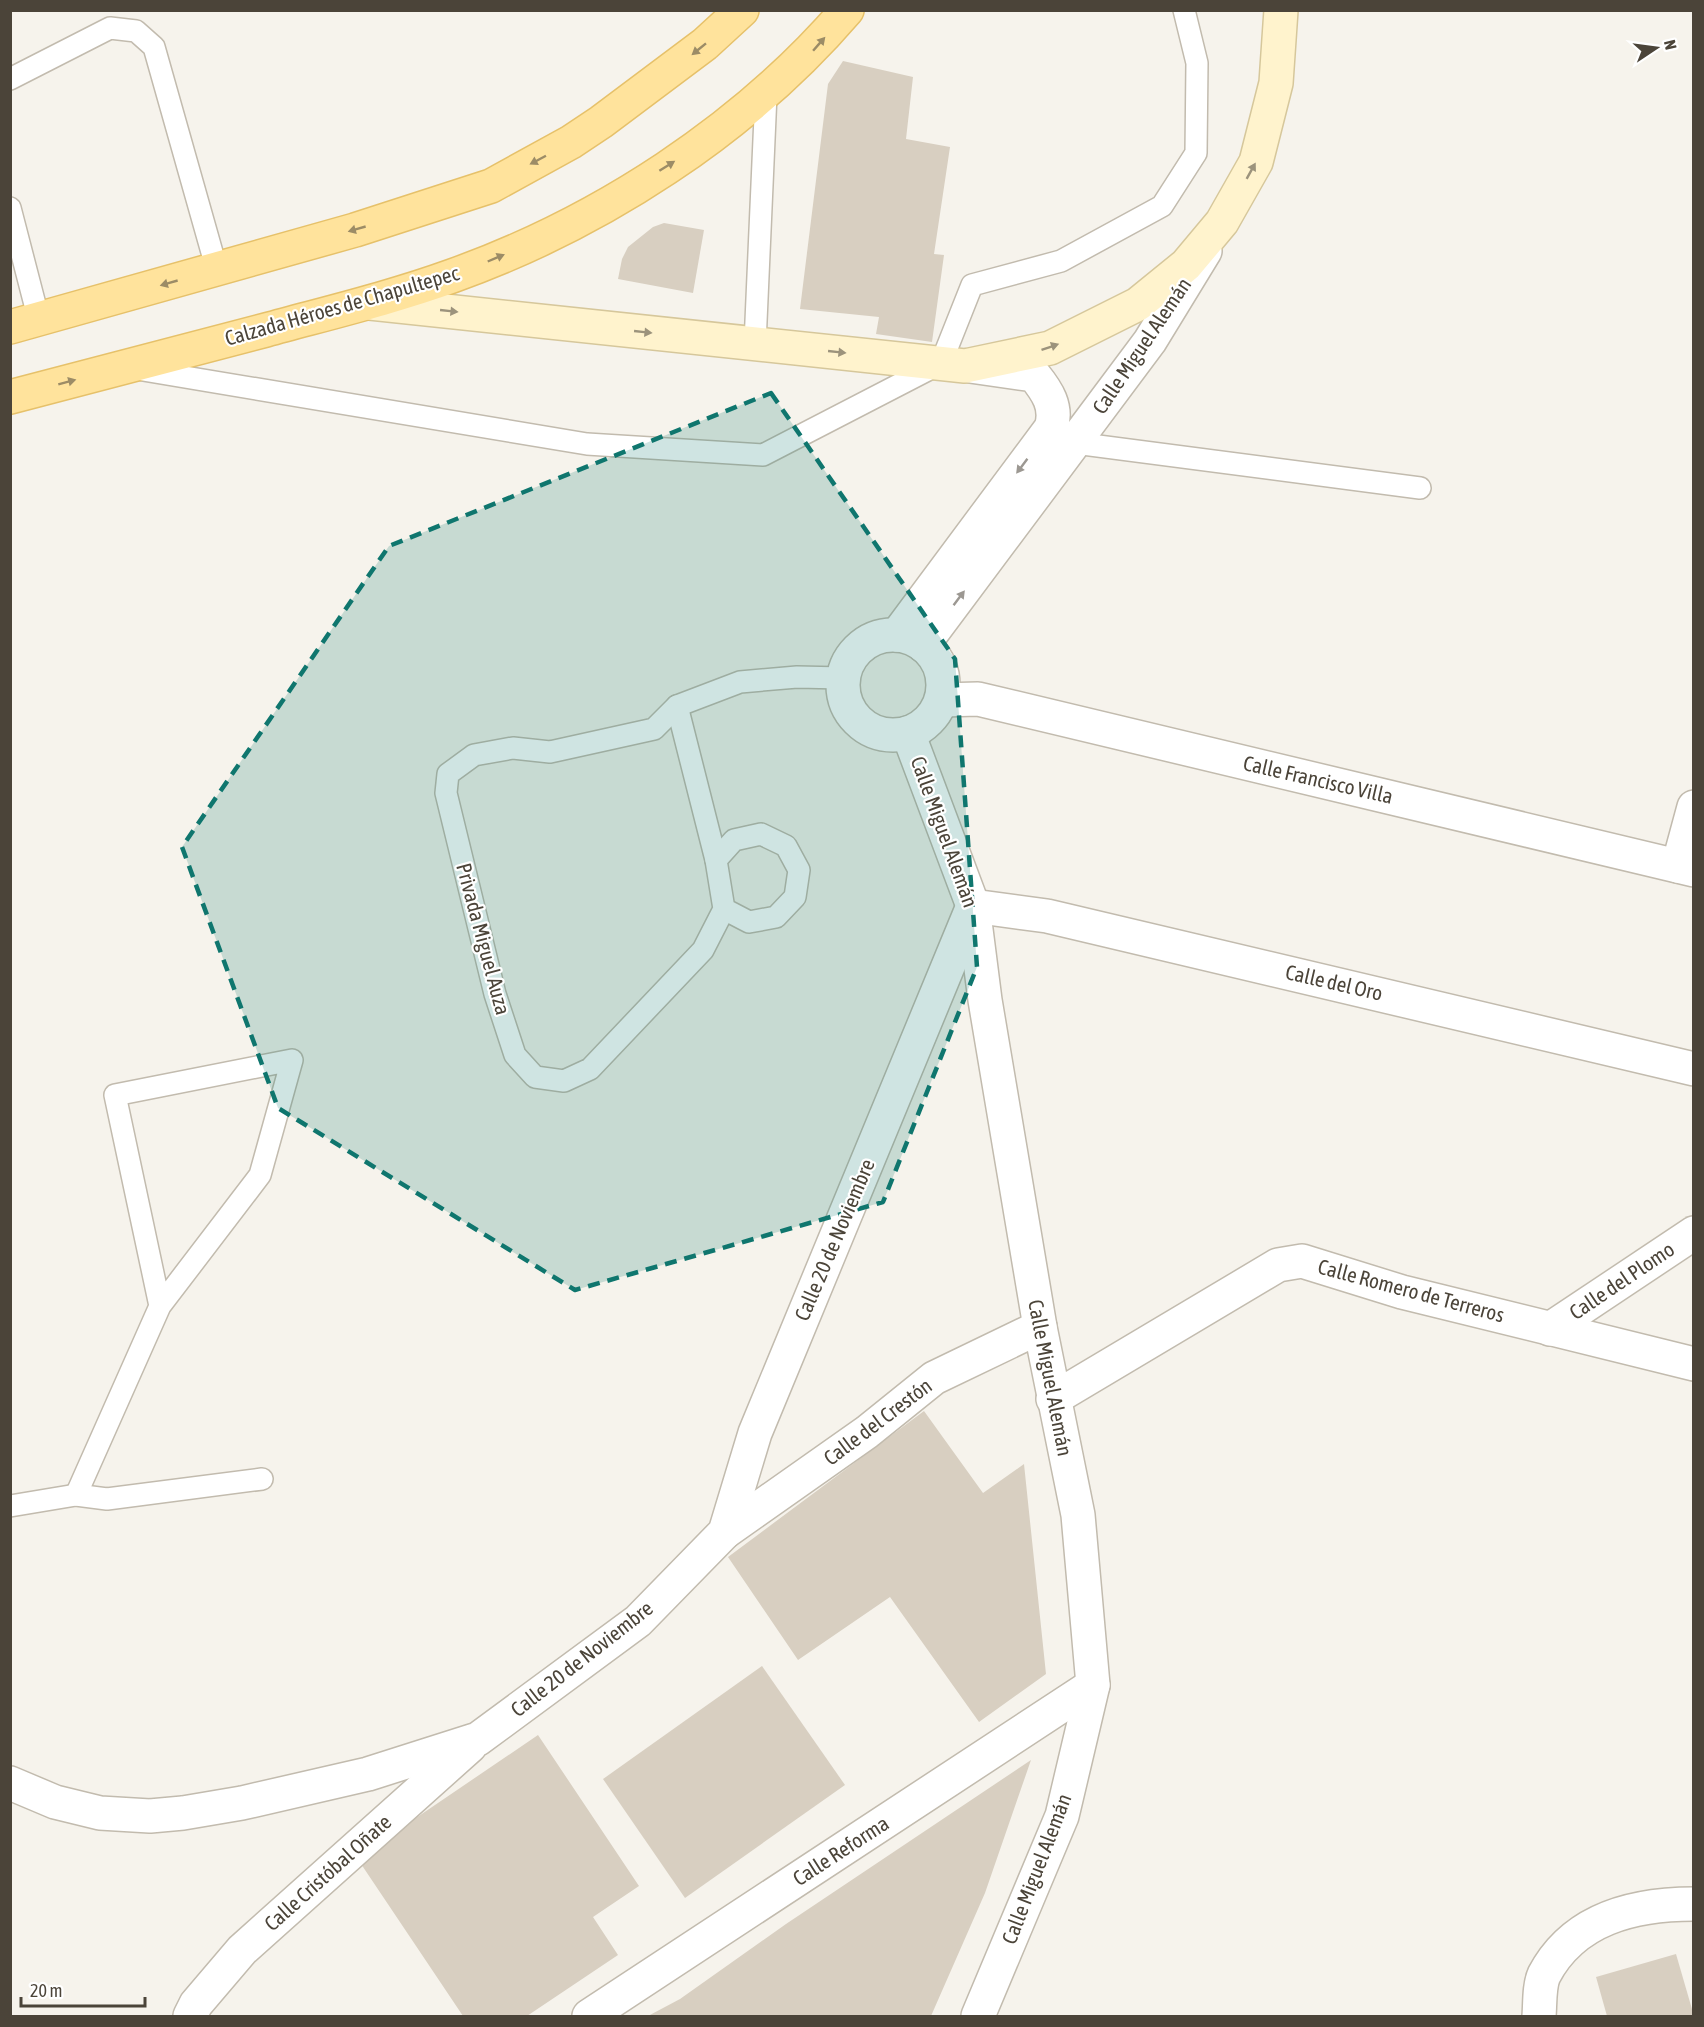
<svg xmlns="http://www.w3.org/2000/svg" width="1704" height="2027" font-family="'Asap Condensed',sans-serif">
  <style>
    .building { fill: #d8cfc1 }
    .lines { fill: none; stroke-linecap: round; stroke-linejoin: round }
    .lane-casing { stroke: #c2bbae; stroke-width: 24 }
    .street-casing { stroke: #c2bbae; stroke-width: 36 }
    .secondary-casing { stroke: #d6c79b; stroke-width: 36 }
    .primary-casing { stroke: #e6c16a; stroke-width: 36 }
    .lane { stroke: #fff; stroke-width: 21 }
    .street { stroke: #fff; stroke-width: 33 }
    .secondary { stroke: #fff3cd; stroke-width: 33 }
    .primary { stroke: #ffe39c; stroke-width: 33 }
    .oneway { fill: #9c8c66 }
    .oneway2 { fill: #9c937c }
    .oneway3 { fill: #9c9892 }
    .marked { fill: #0f766e; fill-opacity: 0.2; stroke: #0f766e; stroke-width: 4.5; stroke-dasharray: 12 8; stroke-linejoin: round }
    .labels { text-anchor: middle; stroke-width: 4.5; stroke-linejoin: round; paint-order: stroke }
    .street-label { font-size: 21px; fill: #4b4439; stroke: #fff }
  </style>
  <rect width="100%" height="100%" fill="#f6f3ec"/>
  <g class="building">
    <path d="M843 61 913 77 906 139 950 147 934 254 944 255 932 342 876 334 879 317 800 309 828 84Z"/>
    <path d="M664 223 704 230 693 293 618 279 622 259 628 247 653 227Z"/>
    <path d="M924 1411 983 1493 1024 1464 1046 1674 979 1722 890 1597 798 1660 728 1557Z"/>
    <path d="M762 1666 845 1785 685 1898 603 1779Z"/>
    <path d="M538 1735 639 1886 593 1917 618 1955 527 2016H463L357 1858Z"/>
    <path d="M1031 1760 985 1893 931 2016H648L680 1999 786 1924Z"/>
    <path d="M1676 1954 1694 2016H1607L1596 1977Z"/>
  </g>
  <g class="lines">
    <g class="lane-casing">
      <g id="lane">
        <path d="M10 79 110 28 136 31 154 47 217 270"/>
        <path d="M10 208 39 320"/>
        <path d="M755 344 766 94"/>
        <path d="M137 369 587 444 763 455 941 363 972 285 1061 261 1162 206 1196 153 1197 63 1184 10"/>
        <path d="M1066 437 1075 443 1420 488"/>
        <path d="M677 706 716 860"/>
        <path d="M724 909 749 922 776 917 795 897 799 870 786 846 761 834 734 840 716 860 724 909 703 950 590 1069 564 1081 535 1077 515 1055 495 994 446 793 448 774 474 755 513 748 550 752 654 729 677 706 740 682 797 677 843 678"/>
        <path d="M76 1495 160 1306 115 1095 292 1060 260 1175 160 1306"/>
        <path d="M10 1506 76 1495 107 1499 262 1479"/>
      </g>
    </g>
    <g class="street-casing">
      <g id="street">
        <circle cx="893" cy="685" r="50"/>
        <path d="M897 635 1051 428C1058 407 1047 391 1034 375L970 366"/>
        <path d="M923 645 1150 341 1205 251"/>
        <path d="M942 700 978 699 1694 870"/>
        <path d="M908 733 973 906 985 1000 1040 1327 1078 1515 1093 1685 1062 1816 978 2016"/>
        <path d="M1678 866 1694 807"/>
        <path d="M1550 1329 1694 1233"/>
        <path d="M1053 1399 1278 1265 1302 1261 1402 1292 1694 1364"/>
        <path d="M725 1532 867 1432 934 1378 1040 1327"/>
        <path d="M10 1783 55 1802 100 1813 150 1816 183 1813 242 1803 368 1774 478 1739 638 1621 725 1532 755 1433 973 906 1047 916 1694 1069"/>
        <path d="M190 2016 196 2004 242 1950 470 1746"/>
        <path d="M589 2016 1093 1685"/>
        <path d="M1539 2016C1540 2005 1539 1986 1544 1975 1574 1918 1634 1904 1694 1904"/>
      </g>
    </g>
    <g class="secondary-casing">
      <path id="secondary" d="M370 303 965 366 1050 348 1138 304 1186 265 1222 222 1256 162 1276 83 1281 10"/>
    </g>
    <g class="primary-casing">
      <g id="primary">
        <path d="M10 327 355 230 491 186 571 142 601 122 705 44 742 10"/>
        <path d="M10 397C96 375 181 352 266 330 328 313 391 298 452 276 600 223 744 130 847 10"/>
      </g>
    </g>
    <use href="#lane" class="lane"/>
    <use href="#street" class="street"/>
    <use href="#secondary" class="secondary"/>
    <use href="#primary" class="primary"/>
  </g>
  <defs><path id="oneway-solid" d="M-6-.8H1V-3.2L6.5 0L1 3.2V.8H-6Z" transform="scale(1.5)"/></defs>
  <g class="oneway">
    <use href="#oneway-solid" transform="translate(819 44) rotate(-49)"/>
    <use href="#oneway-solid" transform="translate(699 49) rotate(141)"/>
    <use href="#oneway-solid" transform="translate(538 160) rotate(152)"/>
    <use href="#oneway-solid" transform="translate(667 166) rotate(-32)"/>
    <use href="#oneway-solid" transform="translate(357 229) rotate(164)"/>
    <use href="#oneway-solid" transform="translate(496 258) rotate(-23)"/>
    <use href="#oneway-solid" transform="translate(169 283) rotate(164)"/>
    <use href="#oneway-solid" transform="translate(67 382) rotate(-15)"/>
  </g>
  <g class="oneway2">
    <use href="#oneway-solid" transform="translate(1251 171) rotate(-61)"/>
    <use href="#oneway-solid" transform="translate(449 311) rotate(6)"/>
    <use href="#oneway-solid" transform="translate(643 332) rotate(6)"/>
    <use href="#oneway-solid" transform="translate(1050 347) rotate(-19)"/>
    <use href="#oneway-solid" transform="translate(837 352) rotate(6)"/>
  </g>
  <g class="oneway3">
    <use href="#oneway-solid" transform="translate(1022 466) rotate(127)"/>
    <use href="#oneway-solid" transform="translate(959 598) rotate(-53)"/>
  </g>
  <path class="marked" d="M771 393 955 659 977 967 883 1202 575 1290 278 1108 182 847 389 546Z"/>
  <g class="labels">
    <g class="street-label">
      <text transform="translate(342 306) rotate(-16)" y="7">Calzada Héroes de Chapultepec</text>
      <text transform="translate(1142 346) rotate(-56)" y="7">Calle Miguel Alemán</text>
      <text transform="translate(1318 780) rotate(13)" y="7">Calle Francisco Villa</text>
      <text transform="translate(944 832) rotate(70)" y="7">Calle Miguel Alemán</text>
      <text transform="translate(483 939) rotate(75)" y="7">Privada Miguel Auza</text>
      <text transform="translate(1334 983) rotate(13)" y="7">Calle del Oro</text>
      <text transform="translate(835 1240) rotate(-67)" y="7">Calle 20 de Noviembre</text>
      <text transform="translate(1622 1281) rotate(-34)" y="7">Calle del Plomo</text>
      <text transform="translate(1411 1291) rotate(15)" y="7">Calle Romero de Terreros</text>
      <text transform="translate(1050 1378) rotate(79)" y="7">Calle Miguel Alemán</text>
      <text transform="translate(878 1422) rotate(-37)" y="7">Calle del Crestón</text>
      <text transform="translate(582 1659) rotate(-38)" y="7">Calle 20 de Noviembre</text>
      <text transform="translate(841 1851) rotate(-33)" y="7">Calle Reforma</text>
      <text transform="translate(1037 1869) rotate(-69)" y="7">Calle Miguel Alemán</text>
      <text transform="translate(328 1873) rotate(-42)" y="7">Calle Cristóbal Oñate</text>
    </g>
  </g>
  <rect width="1704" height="2027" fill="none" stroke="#4b4439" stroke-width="24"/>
  <g transform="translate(1656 48) rotate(77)" stroke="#ffffff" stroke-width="4.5" paint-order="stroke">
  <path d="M0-4.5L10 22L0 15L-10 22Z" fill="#4b4439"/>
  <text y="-9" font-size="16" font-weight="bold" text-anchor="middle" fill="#4b4439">N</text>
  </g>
  <path d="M21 1997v9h124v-9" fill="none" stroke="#4b4439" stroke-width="3"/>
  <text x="30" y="1997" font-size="18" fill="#4b4439" stroke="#ffffff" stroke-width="4.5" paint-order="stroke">20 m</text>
</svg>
